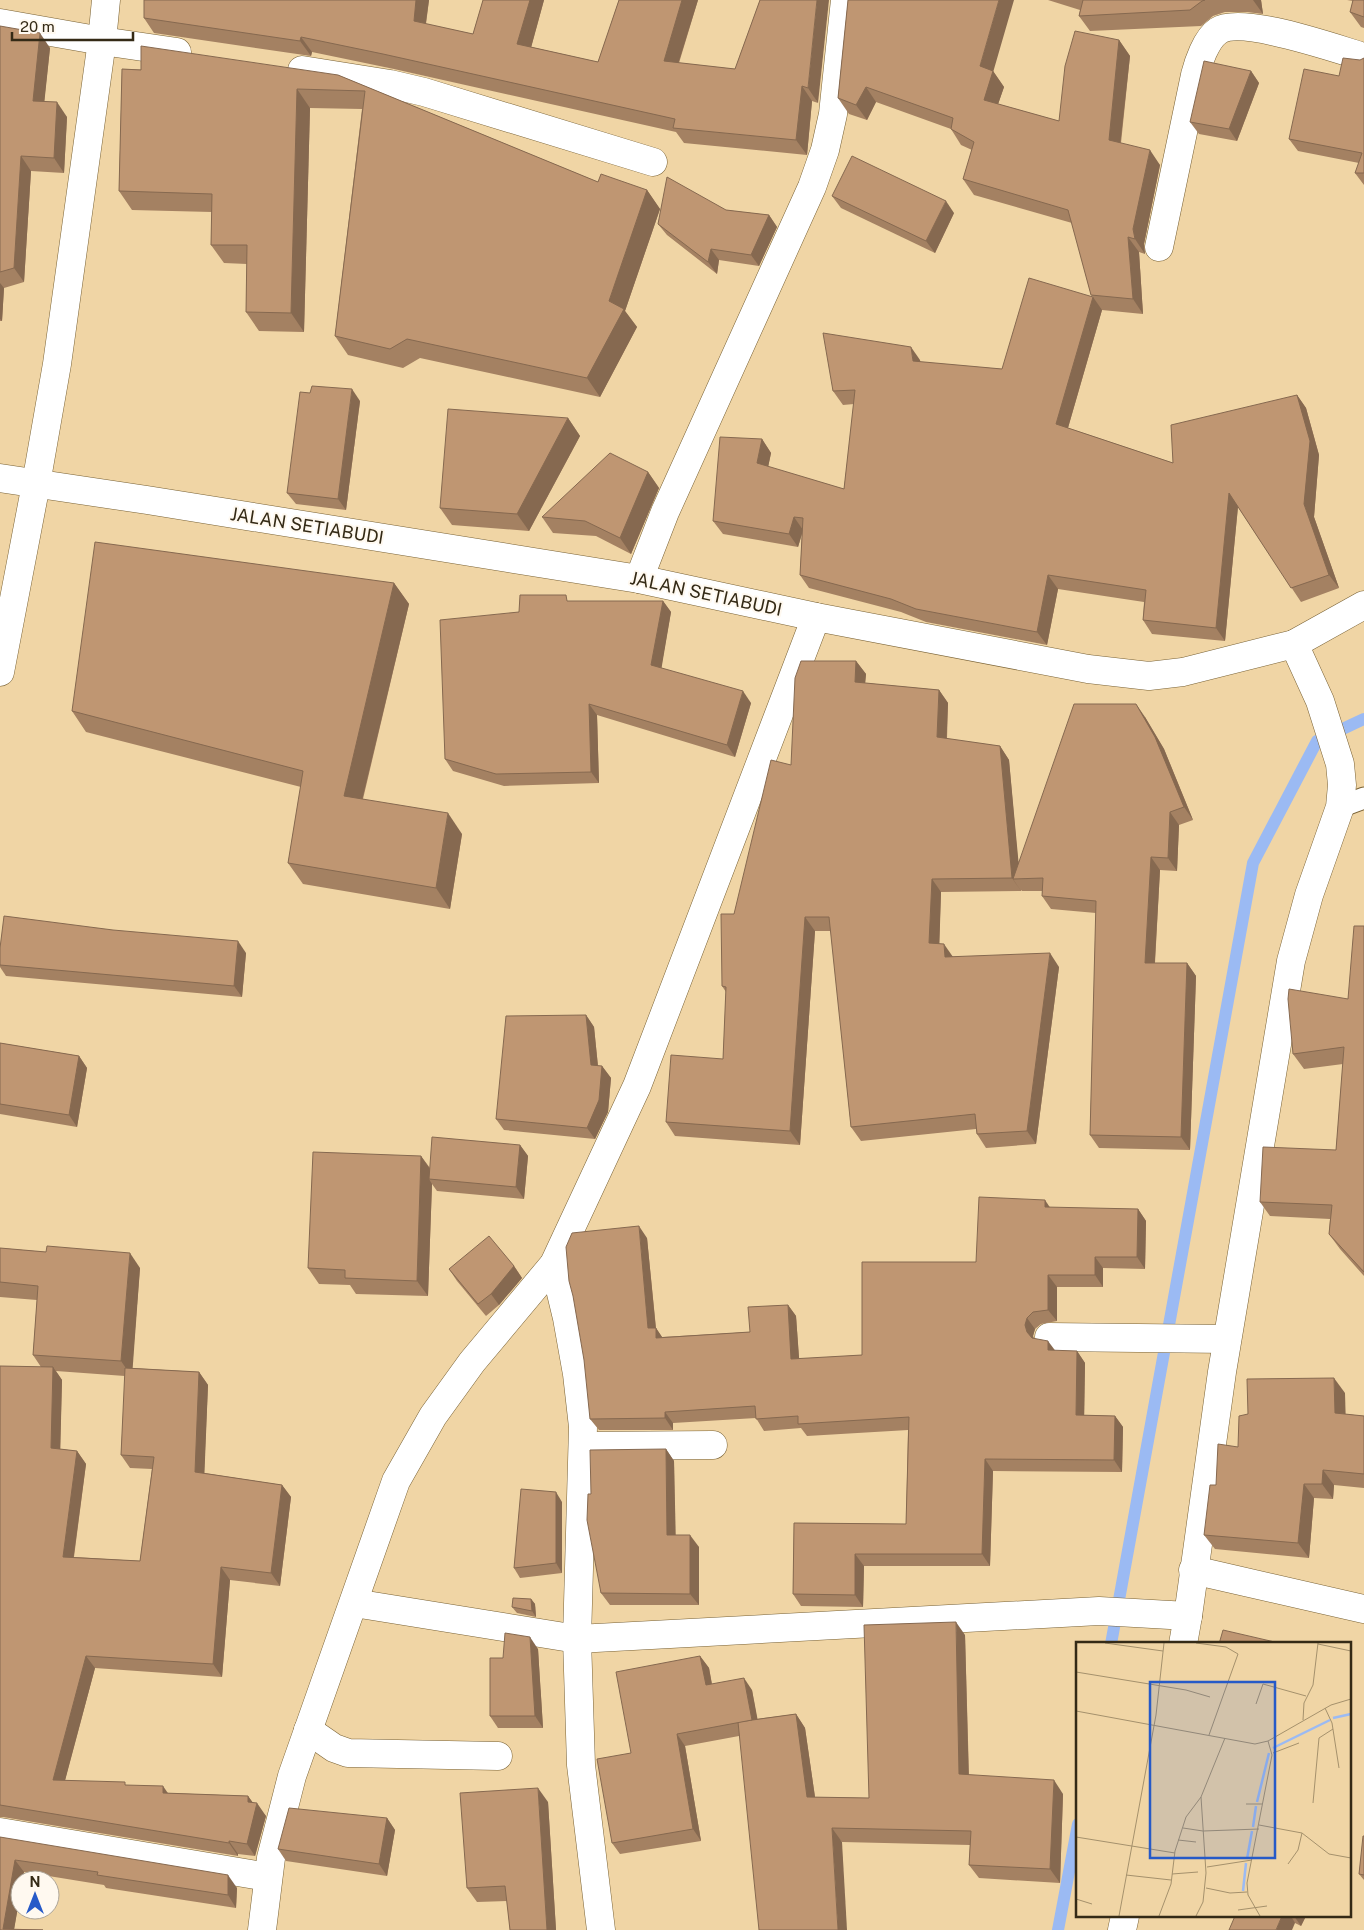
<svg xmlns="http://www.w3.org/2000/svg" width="1364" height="1930" font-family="'Public Sans',sans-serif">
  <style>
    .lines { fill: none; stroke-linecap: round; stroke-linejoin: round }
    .stream { stroke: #9bbaf3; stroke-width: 12 }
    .service-casing { stroke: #796235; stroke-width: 23 }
    .minor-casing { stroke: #796235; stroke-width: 29 }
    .tertiary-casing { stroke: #796235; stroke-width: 29 }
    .service { stroke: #fff; stroke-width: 21 }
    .minor { stroke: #fff; stroke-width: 28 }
    .tertiary { stroke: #fff; stroke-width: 28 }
    .wall { fill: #a48162; fill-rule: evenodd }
    .shaded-wall { fill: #866950 }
    .building { fill: #bf9672; stroke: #866950 }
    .labels { text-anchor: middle; stroke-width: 4; stroke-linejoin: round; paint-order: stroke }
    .street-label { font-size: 18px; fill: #342a16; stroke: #fff9f0 }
    .inset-river { fill: none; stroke: #9bbaf3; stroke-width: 2.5 }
    .inset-road { fill: none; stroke: #a5916c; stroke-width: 1 }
    .view { fill: #265ac8; fill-opacity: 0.15; stroke: #265ac8; stroke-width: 2.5 }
    .inset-edge { fill: none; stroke: #342a16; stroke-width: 2.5 }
  </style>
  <rect width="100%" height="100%" fill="#f0d5a5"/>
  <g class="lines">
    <g class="stream">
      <path d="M1111 1644 1253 863 1317 741 1364 719"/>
      <path d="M1058 1930 1078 1824"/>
    </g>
    <g class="service-casing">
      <path id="service" d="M1340 807 1364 798"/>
    </g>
    <g class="minor-casing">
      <g id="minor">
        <path d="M0 23 102 41 177 52"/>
        <path d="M302 70 390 84 424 92 653 162"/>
        <path d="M1159 247 1195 75C1198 63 1206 39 1218 31 1241 15 1336 49 1364 57"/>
        <path d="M639 579 665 512 812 187 825 150 833 114 845 0"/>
        <path d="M554 1264 567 1318 577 1374 583 1427 577 1639 581 1765 601 1930"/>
        <path d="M1049 1337 1227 1339"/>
        <path d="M583 1446 713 1445"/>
        <path d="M1193 1570 1364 1609"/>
        <path d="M354 1603 577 1639 1099 1611 1188 1616"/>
        <path d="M1183 1644 1188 1616 1222 1372 1291 961 1309 895 1340 807 1342 785 1340 764 1320 701 1294 644"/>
        <path d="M308 1730 334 1748 348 1753 498 1756"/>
        <path d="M0 1832 268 1877"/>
        <path d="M262 1930 271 1858 292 1776 396 1481 433 1416 472 1362 554 1264 637 1086 816 617"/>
        <path d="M1122 1930 1125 1916"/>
      </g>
    </g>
    <g class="tertiary-casing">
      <g id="tertiary">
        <path d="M0 478 147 500 639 579 816 617 1088 669 1149 676 1183 672 1294 644 1364 605"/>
        <path d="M0 672 36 484 57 364 102 41 106 0"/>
      </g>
    </g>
    <use href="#service" class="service"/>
    <use href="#minor" class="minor"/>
    <use href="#tertiary" class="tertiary"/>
  </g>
  <g class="wall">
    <path d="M429 0 426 24 473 34 483 0H544L531 47 598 62 619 0H698L679 63 735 69 760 0 818 103 812 101 807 155 684 143 676 132 394 69 312 52 311 56 154 33 144 18Z"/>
    <path d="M848 0 993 71 1004 87 998 104 1059 121 1119 40 1130 56 1121 143 1160 165 1144 244 1145 254 1139 252 1143 314 1102 310 1068 428 1173 463 1297 395 1306 408 1319 455 1314 517 1339 588 1301 602 1238 507 1225 641 1152 634 1143 620 1144 602 1058 589 1047 645 926 622 901 612 809 588 800 575 802 534 798 547 723 534 713 521 762 439 771 453 768 467 844 489 854 404 843 405 833 391 920 360V362L1002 369 1093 297 1091 295 1072 223 974 195 963 179 972 150 961 145 951 129 876 102 867 120 849 114 838 98Z"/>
    <path d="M1048 0H1261L1263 14 1247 12H1225L1213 16 1201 26 1090 31 1079 16 1080 10Z"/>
    <path d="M1347 0H1364V28L1361 27 1350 12 1353 1Z"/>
    <path d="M0 26 50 48 44 102 67 117 64 173 31 171 24 282 4 288 2 321H0Z"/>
    <path d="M1364 58V185L1355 173 1359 163 1298 151 1289 139 1339 76Z"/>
    <path d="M122 69 338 75 598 182 647 190 660 209 625 311 637 327 600 397 420 358 403 368 348 355 335 336 362 109 310 108 304 332 259 331 246 312 247 264 224 263 211 245 212 212 132 210 119 191Z"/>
    <path d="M1251 71 1259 83 1237 141 1199 134 1190 122Z"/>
    <path d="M832 196 954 213 935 253 841 208Z"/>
    <path d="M726 210 769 215 777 227 759 266 719 260 717 274 667 235 658 224Z"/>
    <path d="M360 401 346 510 296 504 287 493Z"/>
    <path d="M568 418 580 436 529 531 452 525 440 508Z"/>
    <path d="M648 472 659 488 631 554 596 536 553 533 542 517Z"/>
    <path d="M394 583 409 604 363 799 462 834 450 909 303 884 288 863 301 787 86 732 72 711Z"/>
    <path d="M570 601H663L671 612 661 668 751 703 735 757 597 715 599 783 504 786 453 771 445 759 519 612Z"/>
    <path d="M856 661 866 674 865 683 939 690 948 703 947 739 1000 746 1009 760 1018 862 1145 717 1164 749 1193 820 1179 825 1177 871 1160 870 1155 963H1187L1196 976 1190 1150 1099 1148 1090 1135 1096 913 1051 909 1042 896V891H1022L1021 890V891L941 892 939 944 953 957 1059 967 1036 1144 986 1148 977 1134 976 1129 861 1141 851 1127 831 931H815L800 1145 675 1136 666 1122 723 1059 726 992 722 986 734 914 791 765Z"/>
    <path d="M1364 926V1276L1340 1249 1329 1234 1330 1219 1270 1216 1260 1202 1336 1150 1343 1064 1304 1069 1293 1054 1348 999Z"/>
    <path d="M0 948 246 953 242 997 6 976 0 967Z"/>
    <path d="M586 1015 594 1027 598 1066H602L611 1078 608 1112 595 1139 504 1130 496 1119Z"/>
    <path d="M0 1043 79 1056 87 1068 77 1127 0 1114Z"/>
    <path d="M520 1145 528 1156 524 1199 437 1191 432 1184 428 1296 356 1294 350 1285 319 1284 308 1268 421 1156 430 1168Z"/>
    <path d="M1050 1208 1138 1209 1146 1221 1145 1269 1103 1268V1287H1057V1321L1041 1324 1035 1329 1033 1336 1034 1339 1055 1351H1077L1085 1363 1084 1415 1115 1416 1123 1427 1122 1472 993 1471 990 1566H864L863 1607 801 1606 793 1594 794 1523 906 1524 908 1430 807 1436 801 1428 764 1431 756 1418 673 1423V1430H599L590 1419 647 1238 656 1328 662 1337 750 1332 788 1305 796 1316 799 1359 862 1355 976 1262Z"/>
    <path d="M0 1248 46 1252 140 1268 132 1368 199 1372 208 1385 204 1473 282 1485 291 1497 280 1586 230 1580 222 1677 95 1668 65 1780 127 1785 168 1793 248 1796 253 1803 266 1816 255 1856 238 1854V1856L3 1817H0V1366L41 1367 33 1355 37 1300 0 1297ZM56 1371 125 1376 121 1455 130 1468 152 1469 140 1561 74 1557 86 1464 77 1451 60 1449 62 1380Z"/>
    <path d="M514 1266 522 1278 499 1305 486 1316 457 1281 449 1269Z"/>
    <path d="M1345 1393V1414L1364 1416V1488L1334 1485 1333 1499 1314 1498 1309 1558 1215 1549 1204 1535 1216 1485 1238 1447Z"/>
    <path d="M666 1449 674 1461 675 1535 699 1547V1605H610L601 1593 591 1494Z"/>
    <path d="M562 1502V1573L520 1578 514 1568Z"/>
    <path d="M531 1599 535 1604 536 1617 517 1613 512 1607Z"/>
    <path d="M965 1635 969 1775 1063 1794 1060 1883 979 1878 969 1865 970 1845 842 1842 739 1736 685 1746 701 1841 620 1854 612 1843 631 1753 700 1656 709 1668 712 1684 752 1690 757 1719 796 1714 805 1728 815 1797 869 1798Z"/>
    <path d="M538 1649 543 1728H498L490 1716 503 1658Z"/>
    <path d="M548 1802 556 1930H510L507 1901 477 1902 467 1888Z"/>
    <path d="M387 1818 395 1830 387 1876 286 1861 278 1849Z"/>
    <path d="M1364 1836V1880L1359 1874Z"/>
    <path d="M0 1837 237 1888 236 1908 106 1888 104 1885 24 1872 23 1880H20V1895L14 1929 0 1930Z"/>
    <path d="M1235 1916H1306L1301 1926 1295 1923Z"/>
  </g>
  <g class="shaded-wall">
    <path d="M416 0H429L424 36 414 21Z"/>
    <path d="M530 0H544L528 59 517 44Z"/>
    <path d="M682 0H698L674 77 664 61Z"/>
    <path d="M817 0H829L818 103 808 88Z"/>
    <path d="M999 0H1014L992 76 993 71 1004 87 994 116 984 100 980 66Z"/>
    <path d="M1253 0H1261L1263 14Z"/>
    <path d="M40 33 50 48 43 115 33 101Z"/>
    <path d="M301 37 312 52 311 56 300 41Z"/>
    <path d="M1119 40 1130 56 1119 155 1109 140Z"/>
    <path d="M1251 71 1259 83 1237 141 1229 129Z"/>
    <path d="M802 86 812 101 807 155 796 140Z"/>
    <path d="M866 87 876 102 867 120 856 105Z"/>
    <path d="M297 89 310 108 304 332 291 313Z"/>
    <path d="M57 102 67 117 64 173 54 158Z"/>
    <path d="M1150 150 1160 165 1144 244 1145 254 1135 239 1133 229Z"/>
    <path d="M21 156 31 171 24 282 14 268Z"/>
    <path d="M647 190 660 209 625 311 637 327 600 397 587 378 609 301Z"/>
    <path d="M946 201 954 213 935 253 926 241Z"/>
    <path d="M769 215 777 227 759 266 751 255Z"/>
    <path d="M1128 237 1139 252 1143 314 1133 299Z"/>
    <path d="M711 249 719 260 717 274 708 262Z"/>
    <path d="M0 283 4 288 2 321 0 319Z"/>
    <path d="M1093 297 1102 310 1065 438 1056 424Z"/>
    <path d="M911 347 920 360 923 375 913 361Z"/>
    <path d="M352 389 360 401 346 510 338 499Z"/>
    <path d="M1297 395 1306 408 1319 455 1314 517 1339 588 1329 575 1304 504Z"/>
    <path d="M568 418 580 436 529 531 517 514Z"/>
    <path d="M762 439 771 453 766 477 757 463Z"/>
    <path d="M648 472 659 488 631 554 620 538Z"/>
    <path d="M1229 493 1238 506 1225 641 1216 628Z"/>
    <path d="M794 517 803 530 798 547 789 534Z"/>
    <path d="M1048 575 1058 589 1047 645 1037 632Z"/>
    <path d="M394 583 409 604 358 817 344 796Z"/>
    <path d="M663 601 671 612 660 677 651 665Z"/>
    <path d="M856 661 866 674 864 696 855 682Z"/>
    <path d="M939 690 948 703 946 751 937 737Z"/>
    <path d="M743 691 751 703 735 757 727 745Z"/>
    <path d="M589 704 597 715 599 783 591 772Z"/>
    <path d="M1136 704 1145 717 1164 749 1193 820 1184 807Z"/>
    <path d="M1000 746 1009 760 1020 878 1013 879 1021 891 1012 878Z"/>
    <path d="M1170 812 1179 825 1177 871 1168 858Z"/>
    <path d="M448 813 462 834 450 909 436 888Z"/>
    <path d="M1151 857 1160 870 1154 976 1145 963Z"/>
    <path d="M932 879 941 892 939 956 929 943Z"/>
    <path d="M805 917 815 931 800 1145 790 1131Z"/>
    <path d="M238 941 246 953 242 997 234 986Z"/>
    <path d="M944 944 953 957H945Z"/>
    <path d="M1050 953 1059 967 1036 1144 1027 1131Z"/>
    <path d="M1187 963 1196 976 1190 1150 1181 1137Z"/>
    <path d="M586 1015 594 1027 599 1077 591 1065Z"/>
    <path d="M79 1056 87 1068 77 1127 69 1115Z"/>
    <path d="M602 1066 611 1078 608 1112 595 1139 587 1128Z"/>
    <path d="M520 1145 528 1156 524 1199 516 1187Z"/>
    <path d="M421 1156 432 1172 429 1179 432 1184 428 1296 417 1281Z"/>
    <path d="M1045 1200 1053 1212 1045 1207Z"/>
    <path d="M1138 1209 1146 1221 1145 1269 1137 1257Z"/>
    <path d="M639 1226 647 1238 656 1330V1328L664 1340V1350L648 1328Z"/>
    <path d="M130 1253 140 1268 132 1377 121 1361Z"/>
    <path d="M1095 1257 1103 1268V1287L1095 1275Z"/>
    <path d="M514 1266 522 1278 499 1305 491 1294Z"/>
    <path d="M1048 1275 1057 1287V1321L1048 1310Z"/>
    <path d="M788 1305 796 1316 800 1371 791 1359Z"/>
    <path d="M1027 1318 1035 1329 1033 1336 1035 1344 1027 1332 1025 1325Z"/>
    <path d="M1048 1341 1057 1353 1048 1350Z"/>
    <path d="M1077 1351 1085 1363 1084 1427 1076 1415Z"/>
    <path d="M53 1367 62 1380 60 1461 51 1448Z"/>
    <path d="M199 1372 208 1385 204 1484 195 1472Z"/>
    <path d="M1334 1378 1345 1393 1346 1428 1335 1413Z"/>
    <path d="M665 1412 673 1423V1430L665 1418Z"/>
    <path d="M1115 1416 1123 1427 1122 1472 1114 1460Z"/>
    <path d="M666 1449 674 1461 676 1547 667 1535Z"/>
    <path d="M77 1451 86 1464 72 1569 63 1557Z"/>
    <path d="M985 1459 993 1471 990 1566 982 1554Z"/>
    <path d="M1323 1470 1334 1485 1333 1499 1322 1484Z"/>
    <path d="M1304 1484 1314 1498 1309 1558 1298 1543Z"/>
    <path d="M282 1485 291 1497 280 1586 271 1573Z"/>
    <path d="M556 1492 562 1502V1573L556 1563Z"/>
    <path d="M690 1535 699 1547V1605L690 1594Z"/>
    <path d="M855 1554 864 1566 863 1607 855 1595Z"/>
    <path d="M221 1567 230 1580 222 1677 213 1664Z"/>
    <path d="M531 1599 535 1604 536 1617 532 1611Z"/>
    <path d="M956 1622 965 1635 969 1788 959 1774Z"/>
    <path d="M530 1637 538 1649 543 1728 535 1716Z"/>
    <path d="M86 1656 95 1668 62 1792 53 1780Z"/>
    <path d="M700 1656 709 1668 714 1697 706 1685Z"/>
    <path d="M744 1678 752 1690 760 1732 752 1720Z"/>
    <path d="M796 1714 805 1728 817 1811 807 1797Z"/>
    <path d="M677 1734 685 1746 701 1841 693 1829Z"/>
    <path d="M1054 1780 1063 1794 1060 1883 1050 1869Z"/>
    <path d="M163 1786 172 1799 163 1793Z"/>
    <path d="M538 1788 548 1802 556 1930H547Z"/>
    <path d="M248 1796 256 1807 257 1803 266 1816 255 1856 247 1844Z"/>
    <path d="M387 1818 395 1830 387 1876 379 1864Z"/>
    <path d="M832 1828 842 1842 847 1930H838Z"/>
    <path d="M229 1841 238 1854V1856L229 1843Z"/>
    <path d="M15 1860 24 1872 23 1880H20V1895L14 1930 3 1929Z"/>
    <path d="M228 1875 237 1888 236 1908 228 1895Z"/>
    <path d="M1282 1916H1291L1295 1923 1292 1930H1276Z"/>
    <path d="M1294 1916H1306L1301 1926Z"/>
  </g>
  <g class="building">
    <path d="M144 0H416L414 21 473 34 483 0H530L517 44 598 62 619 0H682L664 61 735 69 760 0H817L808 88 802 86 796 140 673 128 675 119 383 54 301 37 300 41 144 18Z"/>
    <path d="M848 0H999L980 66 993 71 984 100 1059 121 1065 66 1075 31 1119 40 1109 140 1150 150 1133 229 1135 239 1128 237 1133 299 1091 295 1068 210 963 179 974 142 951 129 953 118 866 87 856 105 838 98Z"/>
    <path d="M1083 0H1205L1202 1 1190 10 1079 16Z"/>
    <path d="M1353 0H1364V17L1350 12Z"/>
    <path d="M0 26 40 33 33 101 57 102 54 158 21 156 14 268 0 272Z"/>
    <path d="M141 46 338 75 598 182 601 174 647 190 609 301 624 309 587 378 407 339 390 349 335 336 365 91 297 89 291 313 246 312 247 245H211L212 194 119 191 122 69 141 70Z"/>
    <path d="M1343 58 1360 60 1364 58V173H1355L1362 153 1289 139 1304 69 1339 76Z"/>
    <path d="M1204 61 1251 71 1229 129 1190 122Z"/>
    <path d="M852 156 946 201 926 241 832 196Z"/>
    <path d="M667 177 726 210 769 215 751 255 711 249 708 262 658 224Z"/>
    <path d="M1029 278 1093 297 1056 424 1173 463 1171 425 1297 395 1310 441 1304 504 1329 575 1291 588 1229 493 1216 628 1143 620 1146 590 1048 575 1037 632 916 609 891 599 800 575 803 518 794 517 789 534 713 521 720 437 762 439 757 463 844 489 855 390 833 391 823 333 911 347 913 361 1002 369Z"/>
    <path d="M312 386 352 389 338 499 287 493 300 392 310 393Z"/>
    <path d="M448 409 568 418 517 514 440 508Z"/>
    <path d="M610 453 648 472 620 538 585 521 542 517Z"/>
    <path d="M95 542 394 583 344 796 448 813 436 888 288 863 303 771 72 711Z"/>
    <path d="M520 595H566L567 601H663L651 665 743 691 727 745 589 704 591 772 496 774 445 759 440 620 519 612Z"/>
    <path d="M801 661H856L855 682 939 690 937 737 1000 746 1012 878 932 879 929 943 944 944 945 957 1050 953 1027 1131 977 1134 975 1114 851 1127 829 917H805L790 1131 666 1122 671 1055 723 1059 726 987 722 986 721 914H734L771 760 791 765 795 678Z"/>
    <path d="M1074 704H1136L1155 737 1184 807 1170 812 1168 858 1151 857 1145 963H1187L1181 1137 1090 1135 1096 901 1042 896 1043 878 1013 879Z"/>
    <path d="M4 916 113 930 238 941 234 986 0 965V948Z"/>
    <path d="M1354 926H1364V1272L1329 1234 1332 1205 1260 1202 1263 1147 1336 1150 1344 1047 1293 1054 1288 999 1289 989 1348 999Z"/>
    <path d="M586 1015 591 1065 602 1066 599 1100 587 1128 496 1119 506 1016Z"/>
    <path d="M0 1043 79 1056 69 1115 0 1104Z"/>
    <path d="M432 1137 520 1145 516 1187 429 1179Z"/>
    <path d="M313 1152 421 1156 417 1281 345 1278V1270L308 1268Z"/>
    <path d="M979 1197 1045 1200V1207L1138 1209 1137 1257H1095V1275H1048V1310L1033 1312 1027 1318 1025 1325 1027 1332 1032 1338 1048 1341V1350L1077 1351 1076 1415 1115 1416 1114 1460 985 1459 982 1554H855V1595L793 1594 794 1523 906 1524 909 1417 798 1424V1416L756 1419 755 1406 665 1412V1418L590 1419 584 1360 573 1296 569 1281 566 1247 572 1233 639 1226 648 1328H656V1338L750 1332 748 1307 788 1305 791 1359 862 1355V1262H976Z"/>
    <path d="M489 1236 514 1266 491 1294 478 1304 449 1269Z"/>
    <path d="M47 1246 130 1253 121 1361 33 1355 38 1286 0 1282V1248L46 1252Z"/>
    <path d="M0 1366 53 1367 51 1448 77 1451 63 1557 140 1561 154 1457 121 1455 125 1368 199 1372 195 1472 282 1485 271 1573 221 1567 213 1664 86 1656 53 1780 125 1782V1785L163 1786V1793L248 1796V1802L257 1803 247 1844 229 1841V1843L0 1805Z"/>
    <path d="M1334 1378 1335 1413 1364 1416V1474L1323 1470 1322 1484H1304L1298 1543 1204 1535 1210 1485H1216L1218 1444 1238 1447 1239 1416 1248 1414 1247 1379Z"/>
    <path d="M666 1449 667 1535H690V1594L601 1593 587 1520 588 1494H591L590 1450Z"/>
    <path d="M521 1489 556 1492V1563L514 1568Z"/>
    <path d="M513 1598 531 1599 532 1611 512 1607Z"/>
    <path d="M956 1622 959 1774 1054 1780 1050 1869 969 1865 971 1831 832 1828 838 1930H759L738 1722 796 1714 807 1797 869 1798 864 1625Z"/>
    <path d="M1223 1630 1279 1643V1644H1219Z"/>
    <path d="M505 1633 530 1637 535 1716H490V1658H503Z"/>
    <path d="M700 1656 706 1685 744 1678 752 1720 677 1734 693 1829 612 1843 597 1759 631 1753 616 1672Z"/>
    <path d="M538 1788 547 1930H510L505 1886 467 1888 460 1793Z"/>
    <path d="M289 1808 387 1818 379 1864 278 1849Z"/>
    <path d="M1363 1836H1364V1875L1359 1874Z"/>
    <path d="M0 1837 228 1875V1895L97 1875 98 1872 15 1860 3 1929 43 1930H0Z"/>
    <path d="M1235 1916H1282L1276 1930H1229Z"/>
  </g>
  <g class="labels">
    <g class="street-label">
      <text transform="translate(307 526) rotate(9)" y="6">JALAN SETIABUDI</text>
      <text transform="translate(706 594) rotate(12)" y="6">JALAN SETIABUDI</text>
    </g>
  </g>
  <g transform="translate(1076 1642)">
    <rect width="275" height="275" fill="#f0d5a5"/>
    <path class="inset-river" d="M257 76 275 72M197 106 254 78M181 160 193 111M177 185 180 164M171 217 176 189M167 249 170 221"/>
    <path class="inset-road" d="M29 1 87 9M120 1 150 5 162 12 133 93M242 2 275 9M0 30 110 48 134 55M180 62 187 42 230 54M249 66 256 81 263 126M0 69 179 102 192 99 255 63 275 57M227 78 228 61 237 43 242 1M197 111 223 101M0 156V181M237 161 243 96 257 87M170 162H186M183 183 226 191 253 212 275 216M107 186 127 189 183 187M0 195 99 211M102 198 120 200M212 222 222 208 226 191M131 225 176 218M96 232 122 230M50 233 95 238M130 246 154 251 171 250M0 257 16 262M162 268 191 264M43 274 80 73 88 1M83 274 95 242 99 209 110 175 125 155 149 96M120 274 127 260 130 231 125 155M184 274 172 253 171 241 196 113 192 99"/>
    <path class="view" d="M74 40H199V216H74Z"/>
    <rect width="275" height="275" class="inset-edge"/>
  </g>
  <g transform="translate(35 1895)"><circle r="24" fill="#fff9f0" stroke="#aea699"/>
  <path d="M0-4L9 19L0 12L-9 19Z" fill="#265ac8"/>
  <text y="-8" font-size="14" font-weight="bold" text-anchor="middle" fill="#342a16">N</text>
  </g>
  <path d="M12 32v8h121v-8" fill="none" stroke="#342a16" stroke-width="2.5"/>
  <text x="20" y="32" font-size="15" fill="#342a16" stroke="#fff9f0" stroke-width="4" paint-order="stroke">20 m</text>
</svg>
